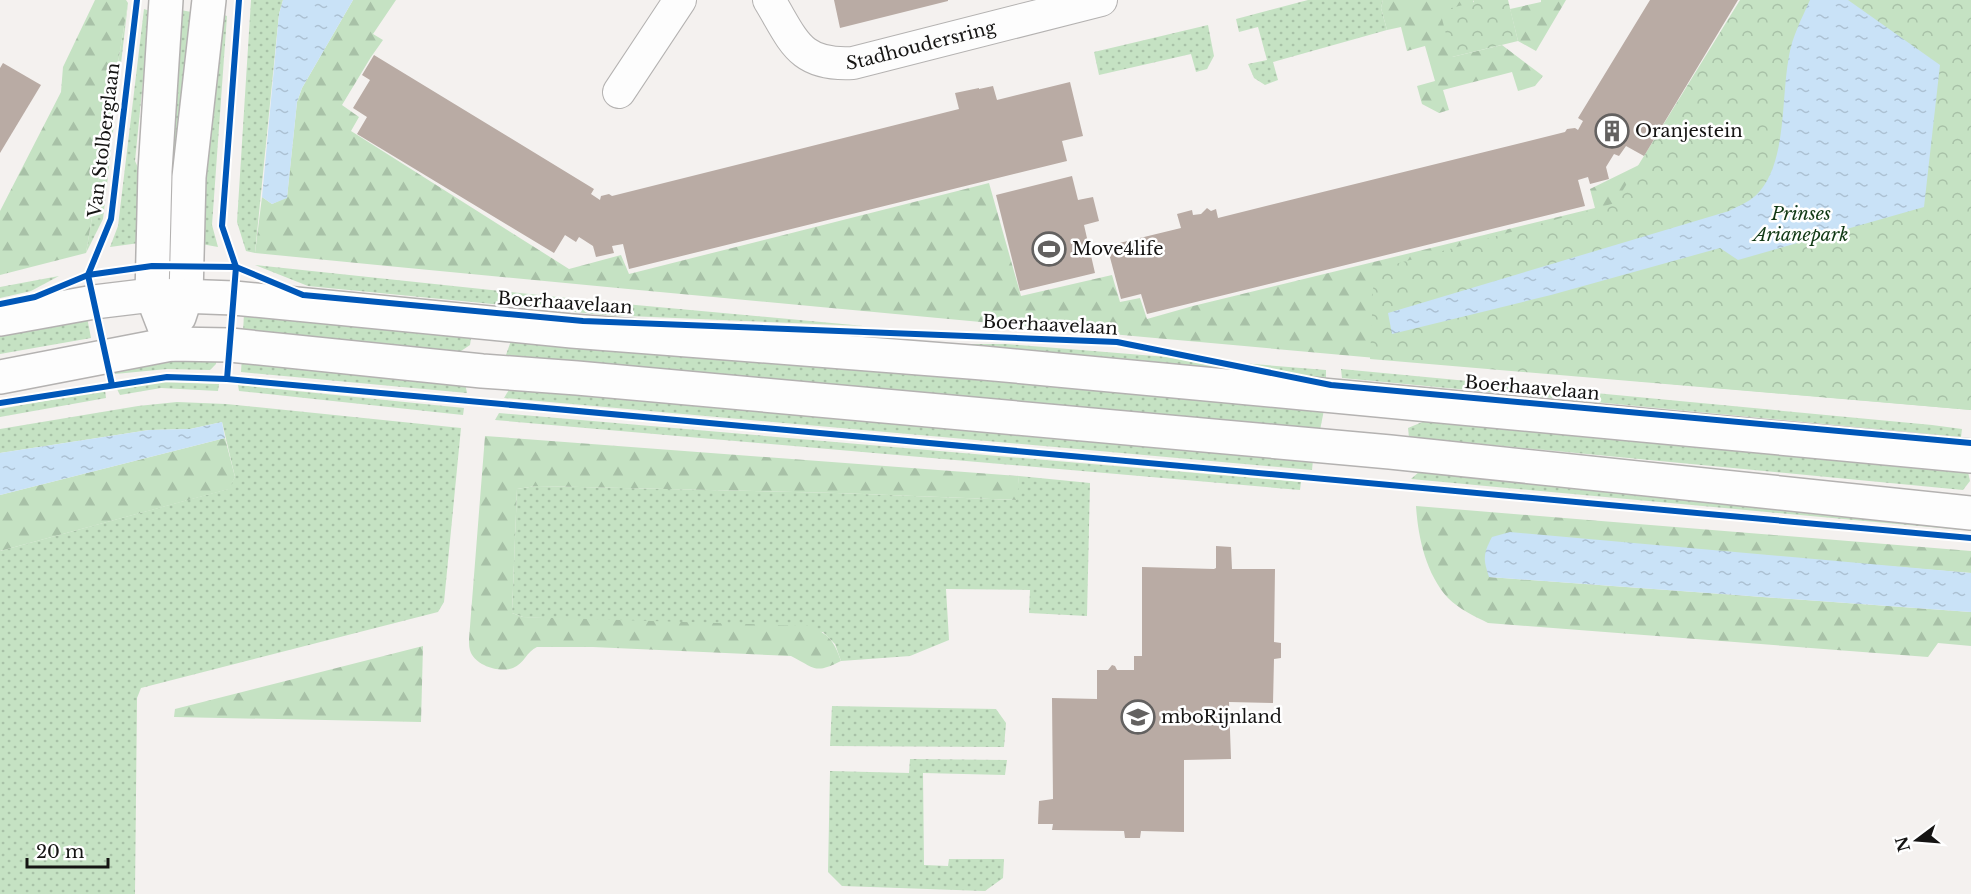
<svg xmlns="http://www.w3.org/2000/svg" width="1971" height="894" font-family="'Libre Baskerville',serif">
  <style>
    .grass { fill: url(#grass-dots) }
    .forest { fill: url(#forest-firs) }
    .park { fill: url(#park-crowns) }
    .water { fill: url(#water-ripples) }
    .building { fill: #b9aba4 }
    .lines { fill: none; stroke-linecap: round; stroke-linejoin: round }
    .street-casing { stroke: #b4b2b1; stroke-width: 34 }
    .secondary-casing { stroke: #b4b2b1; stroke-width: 36 }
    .street { stroke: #fdfdfd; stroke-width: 32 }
    .secondary { stroke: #fdfdfd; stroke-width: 33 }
    .cycleway-casing { stroke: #fff; stroke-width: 10 }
    .cycleway { stroke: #0057b8; stroke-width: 6 }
    .labels { text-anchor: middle; stroke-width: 5; stroke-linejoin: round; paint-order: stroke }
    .street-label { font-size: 18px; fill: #151413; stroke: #fff }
    .poi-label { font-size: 18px; fill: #151413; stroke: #fff; text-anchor: start }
    .park-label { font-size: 18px; font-style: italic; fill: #113915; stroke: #fff }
  </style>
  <defs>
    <pattern id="grass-dots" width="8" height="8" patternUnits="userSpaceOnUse" patternTransform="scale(1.5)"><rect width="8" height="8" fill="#c5e2c3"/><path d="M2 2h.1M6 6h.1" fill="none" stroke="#a8c1a7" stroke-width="1.8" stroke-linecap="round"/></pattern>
    <pattern id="forest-firs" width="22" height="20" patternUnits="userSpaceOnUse" patternTransform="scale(1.5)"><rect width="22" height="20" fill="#c5e2c3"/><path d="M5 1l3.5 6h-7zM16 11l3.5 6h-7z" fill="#a8c1a7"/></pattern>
    <pattern id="park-crowns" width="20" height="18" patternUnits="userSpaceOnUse" patternTransform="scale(1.5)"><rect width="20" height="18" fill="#c5e2c3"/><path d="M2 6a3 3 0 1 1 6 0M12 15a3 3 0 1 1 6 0" fill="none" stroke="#a8c1a7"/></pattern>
    <pattern id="water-ripples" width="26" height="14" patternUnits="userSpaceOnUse" patternTransform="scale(1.5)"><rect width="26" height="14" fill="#c9e2f7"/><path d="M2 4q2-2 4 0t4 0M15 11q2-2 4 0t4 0" fill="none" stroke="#acc1d3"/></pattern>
  </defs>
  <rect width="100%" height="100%" fill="#f4f1ef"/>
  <g class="grass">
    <path d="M251 0H283L279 14 255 253 246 251 237 222Z"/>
    <path d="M1308 0H1383L1381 8 1387 30 1273 62 1278 80 1265 85 1254 78 1248 64 1267 60 1258 27 1239 32 1236 19Z"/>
    <path d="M128 3 103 219 86 253Z"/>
    <path d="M144 9 150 11 135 161 145 183 139 243 110 247 118 226Z"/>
    <path d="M176 9 191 12 172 243 161 241Z"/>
    <path d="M221 14 227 16 212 225 218 247 196 243Z"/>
    <path d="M1208 25 1214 56 1207 69 1196 72 1191 54 1099 75 1094 52Z"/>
    <path d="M255 265 614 303 864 326 605 315 308 286Z"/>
    <path d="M59 276 31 291 0 298V287Z"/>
    <path d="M244 313 464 331 471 338 470 345 461 351 243 333Z"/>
    <path d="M87 317 91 338 0 354V333Z"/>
    <path d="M513 335 1324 410 1320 430 506 355Z"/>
    <path d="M957 344H1006L1326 370V379Z"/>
    <path d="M217 354 216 364 210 370 167 369 115 374 113 364Z"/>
    <path d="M242 356 465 383 467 393 241 372Z"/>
    <path d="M1341 369 1932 425 1962 429 1961 437 1342 378Z"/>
    <path d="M159 382 219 384 218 391 161 388 120 395 117 389Z"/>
    <path d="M238 385 464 408 463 415 239 391Z"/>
    <path d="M510 388 1313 460 1312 470 504 398Z"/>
    <path d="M105 390 106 398 0 417V409Z"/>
    <path d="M177 402 226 404 461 428 444 602 438 612 141 688 137 698 135 894H0V551L228 489 235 477 222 422 190 429 149 430 0 453V429L138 406Z"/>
    <path d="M499 413 1301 482 1300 490 495 420Z"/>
    <path d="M1432 418 1968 472 1970 481 1963 490 1409 437 1408 428Z"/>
    <path d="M1420 471 1965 520 1962 530 1411 479Z"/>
    <path d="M1019 476 1090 483 1087 616 1029 613 1030 590 946 589 949 640 910 656 841 661 835 644 823 632 523 617 512 613 517 489 536 486 837 493 1016 500Z"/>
    <path d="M832 706 996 709 1006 723 1004 747 830 746Z"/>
    <path d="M910 759 1007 760 1005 775 923 773 924 865 948 866 949 859H1004L1003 878 985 891 842 886 828 872 830 771 909 773Z"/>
  </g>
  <g class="forest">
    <path d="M95 0H126L128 3 86 253 0 275V211L61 92 63 67Z"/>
    <path d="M353 0H396L373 34 383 40 371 57 342 105 359 117 351 131 569 269 621 255 629 274 989 183 1021 296 1112 275 1120 302 1140 298 1147 319 1193 306 1595 208 1590 189 1643 163 1971 410C1399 361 827 309 255 253L262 197 272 204 287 197 297 102 302 88Z"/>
    <path d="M1383 0H1474L1452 57 1502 45 1543 76 1535 86 1518 91 1512 72 1443 90 1449 110 1439 113 1422 104 1417 86 1435 81 1425 46 1407 51 1401 27 1387 30 1381 8Z"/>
    <path d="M1541 0H1566L1536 51 1518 41 1510 9 1541 2Z"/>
    <path d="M485 436 1019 476 1017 500 837 493 536 486 517 489 512 613 523 617 809 626C829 634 834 641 841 661 815 674 816 669 791 656L593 647H537C527 651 524 664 513 668 500 673 477 666 471 653 469 649 469 644 469 639Z"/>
    <path d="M225 438 235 477 229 489 0 551V495Z"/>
    <path d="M1416 506 1971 551V573L1775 557 1489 577 1971 612V646L1938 643 1928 657 1488 623C1474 616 1459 609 1448 598 1426 574 1418 537 1416 506Z"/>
    <path d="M423 646 421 722 174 717 175 709Z"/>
  </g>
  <g class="park">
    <path d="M1474 0H1508L1518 41 1452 57 1440 11 1474 2Z"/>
    <path d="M1740 0H1971V410L1370 359 1374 270 1615 203Z"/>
  </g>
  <g class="water">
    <path d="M283 0H353L302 88 297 102 287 198 272 204 262 197 279 14Z"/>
    <path d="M1810 0H1848L1940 65 1924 207 1738 260 1720 248 1551 295 1392 334 1388 313 1729 211C1740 205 1752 201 1760 191 1787 159 1781 97 1789 56 1792 37 1802 18 1810 0Z"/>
    <path d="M222 422 225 438 0 495V453L149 430 190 429Z"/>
    <path d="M1510 532 1971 573V612L1489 577C1483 559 1483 554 1492 537Z"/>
  </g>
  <g class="building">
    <path d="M834 0H948V1L840 28Z"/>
    <path d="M1650 0H1738L1644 156 1626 146 1619 156 1614 154 1606 167 1609 179 1590 184 1588 177 1578 180 1585 206 1147 314 1141 294 1121 299 1107 246 1181 228 1177 214 1192 210 1193 215 1201 214 1207 208 1211 211 1216 209 1218 218 1565 132 1567 129 1575 128 1578 130 1583 121 1578 118Z"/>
    <path d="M374 55 594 189 591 194 600 200 601 196 609 194 612 196 959 109 955 93 979 88V89L993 86 997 100 1070 82 1083 136 1062 141 1067 161 629 269 623 244 612 246 614 253 596 257 593 246 579 237 576 242 565 235 554 253 357 134 367 117 353 108 370 80 362 75Z"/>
    <path d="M3 63 41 85 0 153V68Z"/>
    <path d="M1072 176 1078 200 1093 197 1099 221 1084 225 1095 273 1020 291 996 195Z"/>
    <path d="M1216 546 1231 547 1232 569H1275L1274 642 1281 643V658L1274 659 1273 703 1229 702 1231 759 1184 760V832L1141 831 1140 838H1125L1124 831 1052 830 1053 824H1038L1039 801 1053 799 1052 698 1097 699V670H1108L1112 665 1115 666 1117 670H1134V656H1142V567L1214 569 1216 568Z"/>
  </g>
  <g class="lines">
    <g class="street-casing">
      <g id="street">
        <path id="s1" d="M769 0C794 41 799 66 853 63L1101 0"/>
        <path d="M619 92 680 0"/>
      </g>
    </g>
    <g class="secondary-casing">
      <g id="secondary">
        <path d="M166 0 155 171 152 295 171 344"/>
        <path d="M179 317 186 296 189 177 209 0"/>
        <path d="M0 319 94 302 152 295 234 298 572 331 983 363 1971 456"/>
        <path d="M0 377 171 344 230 345 482 371 577 378 1390 452 1971 513"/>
      </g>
    </g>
    <use href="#street" class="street"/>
    <use href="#secondary" class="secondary"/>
    <g class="cycleway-casing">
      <g id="cycleway">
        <path d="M0 304 35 297 88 275 152 266 236 267 303 295 583 321 1117 342 1331 385 1971 443"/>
        <path d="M227 379 236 267 222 226 239 0"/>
        <path d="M112 385 88 275 111 219 137 0"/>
        <path d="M0 403 167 377 227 379 1971 538"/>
      </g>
    </g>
    <use href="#cycleway" class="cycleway"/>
  </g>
  <defs>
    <g id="building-ring" transform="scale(1.725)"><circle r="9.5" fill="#fff" stroke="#636160" stroke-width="1.5"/><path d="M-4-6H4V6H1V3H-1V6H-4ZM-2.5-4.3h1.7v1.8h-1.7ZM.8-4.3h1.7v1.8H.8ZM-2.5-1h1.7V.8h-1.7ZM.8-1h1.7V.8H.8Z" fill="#636160"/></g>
    <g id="stadium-ring" transform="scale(1.725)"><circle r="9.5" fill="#fff" stroke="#636160" stroke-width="1.5"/><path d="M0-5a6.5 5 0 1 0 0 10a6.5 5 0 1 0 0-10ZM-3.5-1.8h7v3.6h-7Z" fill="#636160"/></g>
    <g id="university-ring" transform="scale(1.725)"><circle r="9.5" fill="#fff" stroke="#636160" stroke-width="1.5"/><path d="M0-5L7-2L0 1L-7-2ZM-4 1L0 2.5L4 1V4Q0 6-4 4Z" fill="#636160"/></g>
  </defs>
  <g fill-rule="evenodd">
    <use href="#building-ring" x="1612" y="131"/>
    <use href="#stadium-ring" x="1049" y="249"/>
    <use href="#university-ring" x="1138" y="717"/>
  </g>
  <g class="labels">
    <g class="street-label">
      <text dy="6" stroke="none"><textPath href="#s1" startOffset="184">Stadhoudersring</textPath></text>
      <text transform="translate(104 140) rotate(-83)" y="6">Van Stolberglaan</text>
      <text transform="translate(565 303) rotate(4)" y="6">Boerhaavelaan</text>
      <text transform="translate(1050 325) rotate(3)" y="6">Boerhaavelaan</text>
      <text transform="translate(1532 388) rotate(5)" y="6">Boerhaavelaan</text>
    </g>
    <g class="poi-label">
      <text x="1635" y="137">Oranjestein</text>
      <text x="1072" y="255">Move4life</text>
      <text x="1161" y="723">mboRijnland</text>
    </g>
    <g class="park-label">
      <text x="1801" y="220">Prinses<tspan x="1801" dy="21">Arianepark</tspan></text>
    </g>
  </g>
  <g transform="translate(1917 840) rotate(254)" stroke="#ffffff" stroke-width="4.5" paint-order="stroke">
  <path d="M0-4.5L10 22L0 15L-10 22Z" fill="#151413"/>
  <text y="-9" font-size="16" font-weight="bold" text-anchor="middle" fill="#151413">N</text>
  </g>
  <path d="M27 858v9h81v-9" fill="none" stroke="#151413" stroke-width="3"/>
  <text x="36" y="858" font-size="18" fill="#151413" stroke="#ffffff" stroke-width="4.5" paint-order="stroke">20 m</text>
</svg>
